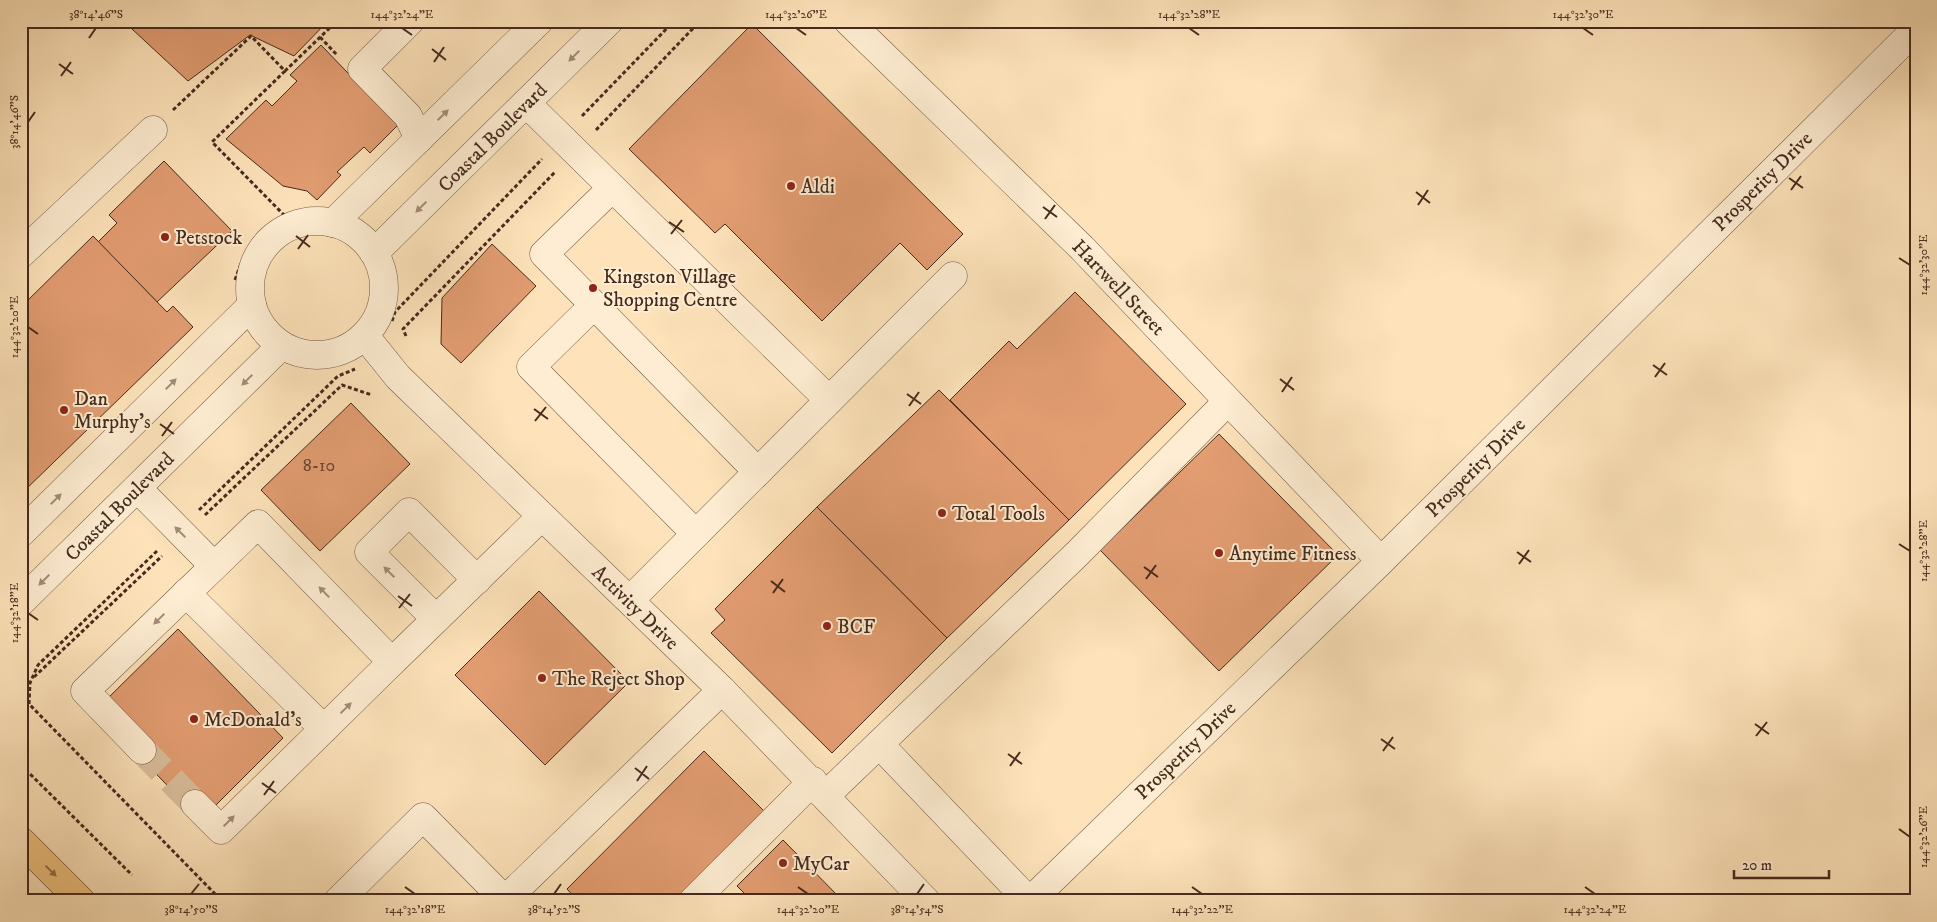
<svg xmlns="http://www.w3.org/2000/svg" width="1937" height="922" font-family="'IM FELL DW Pica',serif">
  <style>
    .building { fill: #e29d71; stroke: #462a1e }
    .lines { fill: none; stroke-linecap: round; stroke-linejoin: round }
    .minor-tunnel { stroke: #d9be9b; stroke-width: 28; stroke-dasharray: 28 14; stroke-linecap: butt }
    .minor-casing { stroke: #745845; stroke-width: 29 }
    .major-casing { stroke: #462a1e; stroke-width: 29 }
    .path { stroke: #462a1e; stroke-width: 3; stroke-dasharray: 4 2.5; stroke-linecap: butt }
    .minor { stroke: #feedd2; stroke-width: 28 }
    .major { stroke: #efc27d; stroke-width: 28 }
    .oneway { fill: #a28c78 }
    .oneway2 { fill: #926e49 }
    .ticks { fill: none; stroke: #462a1e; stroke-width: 2 }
    .poi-dot { fill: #8f2418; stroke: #feedd2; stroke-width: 2 }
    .labels { text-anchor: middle; stroke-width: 4; stroke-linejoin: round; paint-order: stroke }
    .number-label { font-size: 18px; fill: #6d4733 }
    .street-label { font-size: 20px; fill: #462a1e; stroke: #feedd2 }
    .poi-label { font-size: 20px; fill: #462a1e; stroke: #feedd2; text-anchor: start }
    .neatline { fill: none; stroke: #462a1e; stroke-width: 2 }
    .ticks-label { font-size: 12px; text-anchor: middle; fill: #462a1e }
  </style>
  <rect width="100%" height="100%" fill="#fee3ba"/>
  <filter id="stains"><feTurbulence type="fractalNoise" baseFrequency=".004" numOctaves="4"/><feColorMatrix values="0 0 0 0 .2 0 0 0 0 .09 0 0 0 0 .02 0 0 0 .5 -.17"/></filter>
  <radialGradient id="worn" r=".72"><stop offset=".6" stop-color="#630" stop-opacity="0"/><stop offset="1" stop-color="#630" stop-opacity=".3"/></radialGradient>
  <g class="building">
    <path d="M141 21H328L294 56 250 35 188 81 132 29Z"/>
    <path d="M752 24 963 234 927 270 900 243 822 321 725 224 715 233 629 149Z"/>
    <path d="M321 45 398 125 370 153 364 147 337 172 341 175 317 200 307 191 283 186 226 139 266 100 272 106 297 81 290 75Z"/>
    <path d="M164 161 232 231 157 302 98 242 117 223 109 215Z"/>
    <path d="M93 236 167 312 173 306 193 327 21 494V307Z"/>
    <path d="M492 244 536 286 461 363 441 344 442 298Z"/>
    <path d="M1075 292 1186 404 1069 520 950 400 1009 341 1017 349Z"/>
    <path d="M939 390 1069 520 947 638 817 507Z"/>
    <path d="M351 403 410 464 320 551 261 490Z"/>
    <path d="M1219 434 1338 555 1219 671 1100 550Z"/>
    <path d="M817 507 947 638 832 753 711 633 725 620 715 609Z"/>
    <path d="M539 591 629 682 545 765 455 675Z"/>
    <path d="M178 629 283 738 212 809H190L137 754 105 701Z"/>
    <path d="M704 751 764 811 674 901H578L567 889Z"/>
    <path d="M783 840 843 901H752L737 886Z"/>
  </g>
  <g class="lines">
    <path class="minor-tunnel" d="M142 750 195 804"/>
    <g class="minor-casing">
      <g id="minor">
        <path d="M410 21 362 69 408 116 419 139"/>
        <path d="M848 21 1082 248 1381 561"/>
        <path d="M526 103 829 400"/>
        <path d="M612 188 544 254 758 472"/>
        <circle cx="317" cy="288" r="67"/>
        <path d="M333 223 539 21"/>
        <path d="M374 253 609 21"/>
        <path d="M21 254 153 130"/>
        <path d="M594 305 531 367 696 534"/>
        <path d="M365 336 398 377 722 690 926 901"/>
        <path d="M137 488 214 566"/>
        <path d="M21 533 252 305"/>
        <path d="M186 593 324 729"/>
        <path d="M630 600 953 276"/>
        <path d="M21 602 281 346"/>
        <path d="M436 619 369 552 409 512 477 580"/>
        <path d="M392 662 541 517"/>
        <path d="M879 744 1029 901"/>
        <path d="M142 750 85 691 258 524 392 662 221 830 195 804"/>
        <path d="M826 795 1078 553 1228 401"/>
        <path d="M338 901 423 817 505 900 722 690"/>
        <path d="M693 901 813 781"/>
        <path d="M1030 901 1381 561 1916 29"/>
      </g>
    </g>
    <g class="major-casing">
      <path id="major" d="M21 841 81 901"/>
    </g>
    <g class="path">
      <path d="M320 37 337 55"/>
      <path d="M285 71 212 142 285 216"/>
      <path d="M173 110 251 36 285 71 337 21"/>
      <path d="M582 116 674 21"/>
      <path d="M596 130 700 21"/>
      <path d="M235 280C243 255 260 226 285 216 291 214 299 214 305 213"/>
      <path d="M392 321 395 312 542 159"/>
      <path d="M406 336 403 329 555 172"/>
      <path d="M199 510 338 376 355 369"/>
      <path d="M205 515 342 385 372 395"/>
      <path d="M157 551 38 665 30 683 29 704 217 896"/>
      <path d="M34 677 162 556"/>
      <path d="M21 690 30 681"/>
      <path d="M21 765 132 875"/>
    </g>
    <use href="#minor" class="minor"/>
    <use href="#major" class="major"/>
  </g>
  <defs><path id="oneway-solid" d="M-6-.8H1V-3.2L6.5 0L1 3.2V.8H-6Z" transform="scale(1.25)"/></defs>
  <g class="oneway">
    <use href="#oneway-solid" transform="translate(574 56) rotate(135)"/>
    <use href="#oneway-solid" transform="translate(443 115) rotate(-44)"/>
    <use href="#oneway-solid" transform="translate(421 207) rotate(135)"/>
    <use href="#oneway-solid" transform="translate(247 380) rotate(135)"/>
    <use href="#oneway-solid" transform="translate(171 384) rotate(-45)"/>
    <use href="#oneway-solid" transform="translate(56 499) rotate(-45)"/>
    <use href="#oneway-solid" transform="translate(180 532) rotate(-135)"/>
    <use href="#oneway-solid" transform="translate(389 572) rotate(-135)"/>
    <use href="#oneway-solid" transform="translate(44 580) rotate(135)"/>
    <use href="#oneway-solid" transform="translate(324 592) rotate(-134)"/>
    <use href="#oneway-solid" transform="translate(159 619) rotate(136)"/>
    <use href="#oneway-solid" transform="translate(346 708) rotate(-44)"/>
    <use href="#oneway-solid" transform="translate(229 821) rotate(-44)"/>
  </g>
  <use class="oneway2" href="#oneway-solid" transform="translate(51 871) rotate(45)"/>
  <path class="ticks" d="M402 28 412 35M796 28 806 35M1189 28 1199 35M1583 28 1593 35M89 38 96 28M432 49 446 60M434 62 444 47M59 64 73 74M61 76 71 62M28 122 35 112M1789 178 1803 188M1791 190 1801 176M1416 192 1430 203M1418 205 1428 190M1043 207 1057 217M1045 219 1055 205M669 222 684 232M671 234 682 220M296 236 310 247M298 249 308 235M1899 258 1910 265M28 327 38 334M1653 365 1667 375M1655 377 1665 363M1280 379 1294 390M1282 392 1292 377M907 394 921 404M909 406 919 392M534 409 548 419M535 421 546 407M160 424 174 434M162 436 172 422M1899 544 1910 551M1517 552 1531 562M1519 564 1529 550M1144 567 1158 577M1146 579 1156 565M771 581 785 592M773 593 783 579M398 596 412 606M399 608 410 594M28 613 38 620M1755 724 1769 734M1756 736 1767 722M1381 739 1395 749M1383 751 1393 737M1008 754 1022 764M1010 766 1020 752M635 768 649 779M637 781 647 766M262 783 276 793M264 795 274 781M1899 829 1910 837M405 887 415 894M798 887 808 894M1192 887 1202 894M1585 887 1595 894M191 894 199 884M554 894 561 884M917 894 924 884"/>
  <g class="poi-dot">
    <circle cx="791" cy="186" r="5"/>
    <circle cx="165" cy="237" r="5"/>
    <circle cx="593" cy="288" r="5"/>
    <circle cx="64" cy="410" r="5"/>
    <circle cx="942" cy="513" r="5"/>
    <circle cx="1219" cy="553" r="5"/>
    <circle cx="827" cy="626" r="5"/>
    <circle cx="542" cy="678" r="5"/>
    <circle cx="194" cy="719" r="5"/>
    <circle cx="783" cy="863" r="5"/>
  </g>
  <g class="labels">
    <g class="number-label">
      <text x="319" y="471">8-10</text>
    </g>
    <g class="street-label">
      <text transform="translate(492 137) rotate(-45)" y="7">Coastal Boulevard</text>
      <text transform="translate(1762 181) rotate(-45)" y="7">Prosperity Drive</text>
      <text transform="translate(1119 287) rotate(46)" y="7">Hartwell Street</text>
      <text transform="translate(1475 467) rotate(-45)" y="7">Prosperity Drive</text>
      <text transform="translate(119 506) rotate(-45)" y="7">Coastal Boulevard</text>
      <text transform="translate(636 607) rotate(44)" y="7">Activity Drive</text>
      <text transform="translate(1185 750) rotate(-44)" y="7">Prosperity Drive</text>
    </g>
    <g class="poi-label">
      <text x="801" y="193">Aldi</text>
      <text x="175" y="244">Petstock</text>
      <text x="603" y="283">Kingston Village<tspan x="603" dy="23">Shopping Centre</tspan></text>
      <text x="74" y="405">Dan<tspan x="74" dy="23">Murphy's</tspan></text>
      <text x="952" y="520">Total Tools</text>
      <text x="1229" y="560">Anytime Fitness</text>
      <text x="837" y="633">BCF</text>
      <text x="552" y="685">The Reject Shop</text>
      <text x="204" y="726">McDonald's</text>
      <text x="793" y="870">MyCar</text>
    </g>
  </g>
  <rect width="1937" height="922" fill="none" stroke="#fee3ba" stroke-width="55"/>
  <path d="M1734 870v8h95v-8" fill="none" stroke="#462a1e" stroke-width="2.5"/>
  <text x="1742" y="870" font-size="15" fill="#462a1e" stroke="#feedd2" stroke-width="4" paint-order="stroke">20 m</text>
  <rect x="28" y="28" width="1882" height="866" class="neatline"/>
  <g class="ticks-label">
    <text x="96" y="18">38°14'46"S</text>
    <text x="402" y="18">144°32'24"E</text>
    <text x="796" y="18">144°32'26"E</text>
    <text x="1189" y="18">144°32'28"E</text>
    <text x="1583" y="18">144°32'30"E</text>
    <text transform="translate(14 122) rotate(-90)" y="4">38°14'46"S</text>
    <text transform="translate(1923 265) rotate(-90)" y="4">144°32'30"E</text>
    <text transform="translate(14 327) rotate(-90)" y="4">144°32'20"E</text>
    <text transform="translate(1923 551) rotate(-90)" y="4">144°32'28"E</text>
    <text transform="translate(14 613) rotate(-90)" y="4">144°32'18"E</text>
    <text transform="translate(1923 837) rotate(-90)" y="4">144°32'26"E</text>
    <text x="191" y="913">38°14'50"S</text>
    <text x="415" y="913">144°32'18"E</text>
    <text x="554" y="913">38°14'52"S</text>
    <text x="808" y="913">144°32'20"E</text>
    <text x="917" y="913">38°14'54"S</text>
    <text x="1202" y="913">144°32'22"E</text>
    <text x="1595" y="913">144°32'24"E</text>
  </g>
  <rect width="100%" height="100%" filter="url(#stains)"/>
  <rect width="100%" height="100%" fill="url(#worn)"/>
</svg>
